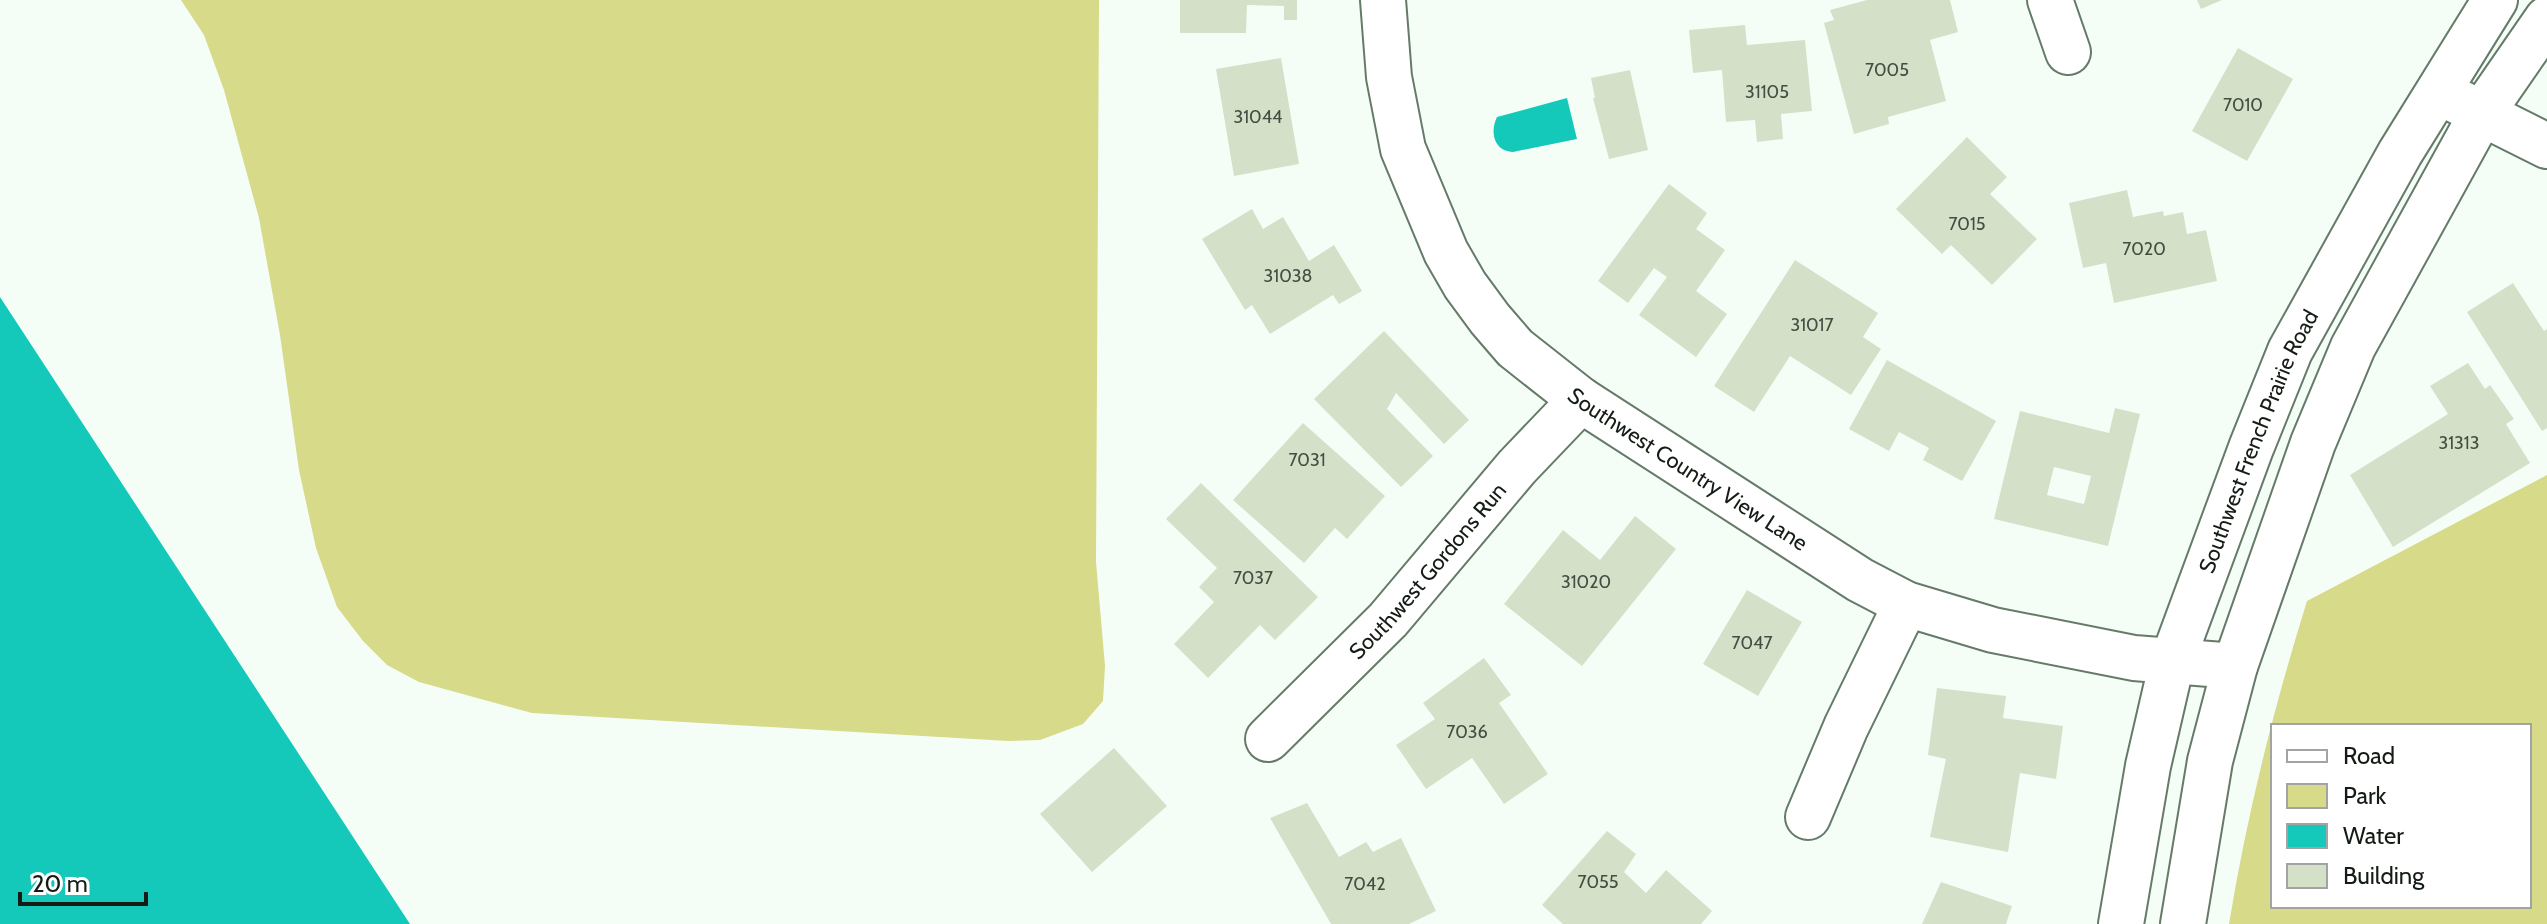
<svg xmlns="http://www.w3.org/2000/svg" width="2547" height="924" font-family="Cabin,sans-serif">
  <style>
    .green { fill: #d6da89; fill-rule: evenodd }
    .water { fill: #15c9ba }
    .building { fill: #d4e1c8; fill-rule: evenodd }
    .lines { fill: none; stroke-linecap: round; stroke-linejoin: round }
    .minor-casing { stroke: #657a68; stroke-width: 48 }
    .minor { stroke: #fff; stroke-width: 44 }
    .labels { text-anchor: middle; stroke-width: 8; stroke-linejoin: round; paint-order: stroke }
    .number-label { font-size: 18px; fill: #444d42 }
    .street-label { font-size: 22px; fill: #141c15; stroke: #fff }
  </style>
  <rect width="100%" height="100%" fill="#f5fef6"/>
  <g class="green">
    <path d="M181 0H1099L1096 562 1105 666 1103 701 1083 724 1040 740 1008 741 532 713 419 682 387 665 363 641 337 607 316 548 299 470 280 335 259 218 224 90 204 35Z"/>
    <path d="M2547 475V924H2229C2247 814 2274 707 2307 601ZM2529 726V906H2273V726Z"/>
  </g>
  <g class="water">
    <path d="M1567 98 1577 139 1513 152C1493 151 1490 131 1497 117Z"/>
    <path d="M0 297 410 924H0Z"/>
  </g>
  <g class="building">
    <path d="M1180 0H1297V20H1284V6L1247 5 1246 33H1180Z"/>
    <path d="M1867 0H1950L1958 32 1930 40 1946 101 1888 117 1889 124 1854 134 1824 23 1834 20 1830 10Z"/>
    <path d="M2197 0H2222L2201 9Z"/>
    <path d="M1745 25 1747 45 1805 40 1812 111 1781 114 1783 139 1757 142 1755 120 1726 122 1722 70 1693 73 1689 30Z"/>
    <path d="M2238 48 2293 79 2247 161 2192 131Z"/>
    <path d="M1281 58 1299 164 1234 176 1216 69Z"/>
    <path d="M1630 70 1648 150 1609 159 1593 98H1595L1591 78Z"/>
    <path d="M1967 137 2007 177 1990 194 2037 239 1992 285 1951 245 1942 254 1896 209Z"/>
    <path d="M1669 184 1707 213 1696 229 1725 250 1696 291 1727 314 1696 357 1639 315 1667 277 1654 268 1628 303 1598 281Z"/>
    <path d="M2127 190 2133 217 2163 211 2164 216 2183 212 2187 234 2206 230 2217 281 2114 303 2106 263 2083 268 2069 203Z"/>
    <path d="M1252 209 1263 229 1283 217 1309 261 1334 245 1362 291 1339 304 1333 295 1270 334 1252 305 1245 310 1202 239Z"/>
    <path d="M1795 260 1878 313 1863 337 1881 349 1851 395 1790 356 1754 412 1714 386Z"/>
    <path d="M2513 283 2544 331 2547 329V428L2542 431 2467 312Z"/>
    <path d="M1384 331 1469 420 1444 444 1396 393 1387 409 1433 456 1401 487 1314 399Z"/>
    <path d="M1887 360 1996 421 1962 481 1923 460 1929 448 1899 432 1889 451 1849 429Z"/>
    <path d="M2468 363 2485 389 2490 385 2514 419 2506 424 2530 463 2393 547 2350 475 2448 414 2430 386Z"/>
    <path d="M2115 408 2140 414 2108 546 1994 519 2020 411 2109 433ZM2054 467 2091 476 2084 504 2047 495Z"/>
    <path d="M1303 423 1385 496 1347 539 1335 528 1304 563 1233 500Z"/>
    <path d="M1201 483 1318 597 1275 640 1260 625 1208 678 1174 644 1214 602 1199 587 1217 568 1166 519Z"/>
    <path d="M1635 516 1676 549 1582 666 1504 604 1563 530 1600 560Z"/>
    <path d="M1747 590 1802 622 1758 696 1703 664Z"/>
    <path d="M1484 658 1511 695 1499 703 1548 774 1504 804 1472 758 1426 789 1396 745 1435 719 1423 703Z"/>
    <path d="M1937 688 2006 696 2003 718 2063 726 2056 779 2020 773 2008 852 1930 837 1946 759 1928 755Z"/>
    <path d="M1114 748 1167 806 1092 872 1040 814Z"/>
    <path d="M1307 803 1339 857 1366 842 1373 852 1401 838 1436 911 1409 924H1331L1270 818Z"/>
    <path d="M1607 831 1636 854 1624 872 1646 893 1666 870 1712 911 1701 924H1563L1542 905Z"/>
    <path d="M1941 882 2012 906 2006 924H1922Z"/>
  </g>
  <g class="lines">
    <g class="minor-casing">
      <g id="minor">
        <path id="s1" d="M1383 0 1389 77 1403 149 1446 252 1465 285 1490 319 1515 348 1581 400 1860 580 1906 604 1993 630 2134 658 2235 666"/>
        <path d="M2050 0 2068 52"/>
        <path d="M2457 101 2547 146"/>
        <path id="s2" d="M1268 739 1388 620 1517 467 1581 400"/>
        <path d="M1808 817 1846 727 1906 604"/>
        <path id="s3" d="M2121 924 2148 766 2172 662 2251 448 2290 351 2400 153 2495 0"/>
        <path d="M2183 924 2210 761 2235 666 2313 443 2353 347 2482 113 2547 19"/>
      </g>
    </g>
    <use href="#minor" class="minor"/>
  </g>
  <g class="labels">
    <g class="number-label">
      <text x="1887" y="76">7005</text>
      <text x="1767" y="98">31105</text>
      <text x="2243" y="111">7010</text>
      <text x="1258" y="123">31044</text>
      <text x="1967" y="230">7015</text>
      <text x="2144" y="255">7020</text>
      <text x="1288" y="282">31038</text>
      <text x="1812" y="331">31017</text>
      <text x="2459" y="449">31313</text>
      <text x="1307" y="466">7031</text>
      <text x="1253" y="584">7037</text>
      <text x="1586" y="588">31020</text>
      <text x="1752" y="649">7047</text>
      <text x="1467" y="738">7036</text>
      <text x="1598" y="888">7055</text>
      <text x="1365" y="890">7042</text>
    </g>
    <g class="street-label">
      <text dy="8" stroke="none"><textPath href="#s3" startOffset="504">Southwest French Prairie Road</textPath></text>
      <text dy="8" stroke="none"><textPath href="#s1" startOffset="592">Southwest Country View Lane</textPath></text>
      <text dy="8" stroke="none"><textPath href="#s2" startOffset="232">Southwest Gordons Run</textPath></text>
    </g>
  </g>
  <rect x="2271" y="724" width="260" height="184" fill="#ffffff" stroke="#a1a4a1" stroke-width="2"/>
  <rect x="2287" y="750" width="40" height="12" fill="#ffffff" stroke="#a1a4a1" stroke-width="2"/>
  <text x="2343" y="764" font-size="24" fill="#141c15">Road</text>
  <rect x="2287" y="784" width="40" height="24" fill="#d6da89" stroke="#a1a4a1" stroke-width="2"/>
  <text x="2343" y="804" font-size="24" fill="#141c15">Park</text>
  <rect x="2287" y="824" width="40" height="24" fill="#15c9ba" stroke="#a1a4a1" stroke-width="2"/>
  <text x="2343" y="844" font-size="24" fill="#141c15">Water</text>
  <rect x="2287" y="864" width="40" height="24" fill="#d4e1c8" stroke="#a1a4a1" stroke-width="2"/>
  <text x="2343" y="884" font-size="24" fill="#141c15">Building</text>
  <path d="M20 892v12h126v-12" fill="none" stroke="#141c15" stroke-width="4"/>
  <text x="32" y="892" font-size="24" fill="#141c15" stroke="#ffffff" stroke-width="6" paint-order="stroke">20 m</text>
</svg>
